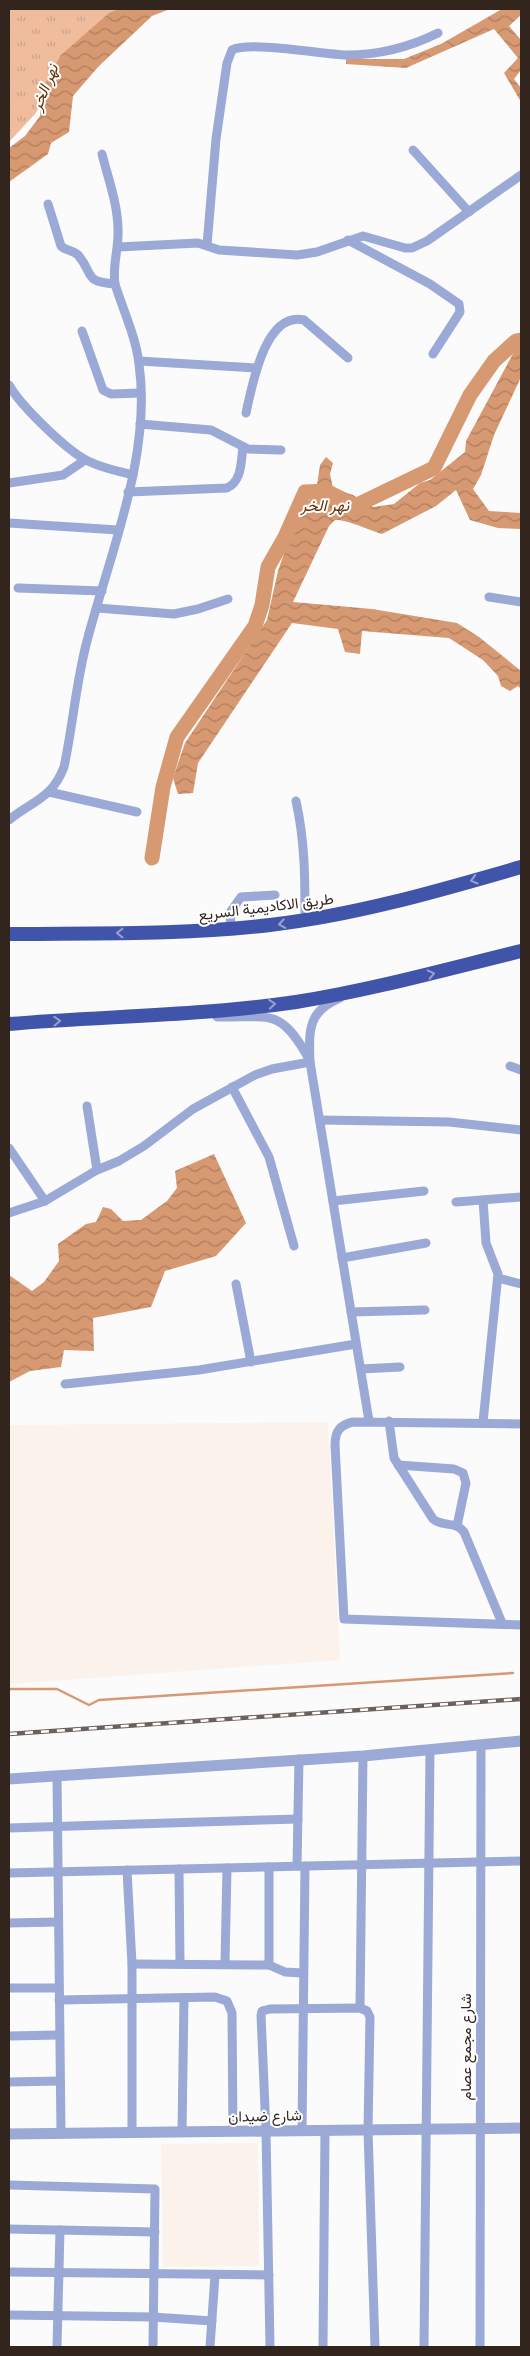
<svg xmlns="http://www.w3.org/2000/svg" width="530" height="2356" font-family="'Times New Roman',Vazirmatn,serif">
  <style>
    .built { fill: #fbf2ec }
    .grass { fill: url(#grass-tufts) }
    .water { fill: url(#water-waves) }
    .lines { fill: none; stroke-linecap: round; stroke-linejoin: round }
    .stream { stroke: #d79972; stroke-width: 2.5 }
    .river { stroke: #d79972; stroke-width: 15 }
    .minor { stroke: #9aa9d6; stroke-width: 9 }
    .tertiary { stroke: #9aa9d6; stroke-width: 11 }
    .trunk { stroke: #4054aa; stroke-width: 14 }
    .rail-casing { stroke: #6b615c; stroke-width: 4.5 }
    .rail { stroke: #fff; stroke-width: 2.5; stroke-dasharray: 8; stroke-linecap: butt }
    .oneway { stroke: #96a1d0 }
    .labels { text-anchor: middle; stroke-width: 4; stroke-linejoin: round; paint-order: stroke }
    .street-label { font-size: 15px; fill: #32251d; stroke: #fff }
    .water-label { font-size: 16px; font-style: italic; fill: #672f00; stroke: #fff }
  </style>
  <defs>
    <pattern id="grass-tufts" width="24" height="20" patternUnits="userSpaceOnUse" patternTransform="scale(1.25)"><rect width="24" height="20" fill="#efbc9d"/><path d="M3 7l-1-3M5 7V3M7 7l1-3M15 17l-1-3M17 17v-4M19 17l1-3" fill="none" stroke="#cda187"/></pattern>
    <pattern id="water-waves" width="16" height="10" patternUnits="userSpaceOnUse" patternTransform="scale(1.25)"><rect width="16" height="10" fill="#d79972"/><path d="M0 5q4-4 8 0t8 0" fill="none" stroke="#af7d5d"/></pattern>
  </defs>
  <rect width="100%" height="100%" fill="#fbfbfb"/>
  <g class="built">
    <path d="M328 1422 340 1660 9 1684V1425Z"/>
    <path d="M258 2143 259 2266 163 2267 161 2144Z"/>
  </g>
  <path class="grass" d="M9 9H149L79 43 35 114 9 142Z"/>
  <g class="water">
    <path d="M119 9H170L152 16 98 67 73 96 69 132 51 143 48 154 9 182V148L25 136 40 116 43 87 61 55 109 13Z"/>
    <path d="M502 9H521V15L509 26 521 40V70L514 79 521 88V102L504 73 518 58 494 29 406 68 346 64V59H404L441 44Z"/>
    <path d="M521 347V377L494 435 481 475 473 489 489 511 521 513V529L498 528 470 520 456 490 436 506 382 534C369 530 346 519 335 520L329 526 293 602 372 609 457 623 479 637 521 671V689L518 686 510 691 501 686 498 676 483 660 449 638 362 631 360 654 345 652 338 629 292 623 198 763 193 793 178 794 173 778 185 743 267 620 278 571 287 545 317 485 320 465 326 457 333 463 330 474 333 488 353 495 373 507 394 504 420 483 430 480 465 452 466 441 515 350Z"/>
    <path d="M214 1154 246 1223 216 1256 165 1271 151 1307 93 1318 94 1351 64 1350 61 1367 30 1371 9 1382V1275L32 1291 44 1282 59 1261 58 1244 86 1224 96 1222 103 1207 111 1209 123 1221 141 1220 167 1201 177 1188 175 1171Z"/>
  </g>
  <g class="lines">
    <path class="stream" d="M9 1689H57L89 1705 99 1700 513 1673"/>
    <path class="river" d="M152 858 163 787 177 737 255 626 262 605 268 567 285 537 305 492 326 491 355 506 434 468 470 395 494 361 516 341 521 340"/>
    <g class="minor">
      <path d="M413 150 469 212"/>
      <path d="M48 204 61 246C66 251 73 250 78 255 95 275 82 281 115 284"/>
      <path d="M348 240 430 284 459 304 460 312 433 354"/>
      <path d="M207 245 216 139 227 63 232 50C248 41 322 54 346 55 379 55 408 48 438 33"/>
      <path d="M118 247 198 243 219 250 297 255 317 252 363 236 405 248H412L427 241 521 175"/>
      <path d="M82 331 103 390 111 394 141 393"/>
      <path d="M139 361 257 368"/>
      <path d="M9 385C20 405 67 451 88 461 102 468 117 471 133 475"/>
      <path d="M246 413C252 386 265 311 304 320L348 358"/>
      <path d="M140 424 211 430 248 449 281 450"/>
      <path d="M9 483 63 475 85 460"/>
      <path d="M128 492 227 488C242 481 241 462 243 447"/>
      <path d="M9 523 118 530"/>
      <path d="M18 588 102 591"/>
      <path d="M489 597 521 602"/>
      <path d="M97 608 174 614 198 609 228 599"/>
      <path d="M49 792 137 812"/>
      <path d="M296 801C305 841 305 879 305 920"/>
      <path d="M9 820C32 801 52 799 64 767 73 725 76 682 87 641 110 553 152 455 139 364 136 337 123 310 115 284 112 266 119 248 118 230 118 205 108 178 102 154"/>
      <path d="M230 929 231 911 241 897 275 895"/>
      <path d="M340 998C307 1011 309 1032 310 1062L369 1421"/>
      <path d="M217 1017C271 1018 280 1007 309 1059"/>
      <path d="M510 1066 521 1070"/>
      <path d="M232 1087 269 1157 294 1246"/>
      <path d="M87 1106 97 1170"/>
      <path d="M320 1120 449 1122 521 1130"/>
      <path d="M9 1148 45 1201"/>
      <path d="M333 1201 424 1191"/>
      <path d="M456 1202 521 1197"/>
      <path d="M9 1213 45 1201 97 1170 119 1161 144 1146 193 1109 255 1075 272 1069 310 1062"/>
      <path d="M342 1258 426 1243"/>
      <path d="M498 1278 521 1284"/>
      <path d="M236 1284 251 1362"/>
      <path d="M351 1312 425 1310"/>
      <path d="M361 1369 400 1367"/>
      <path d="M65 1384 199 1370 356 1344"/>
      <path d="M389 1421 394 1458 433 1519C442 1527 456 1521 464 1532L502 1623"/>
      <path d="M483 1422 498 1274 486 1243 483 1200"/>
      <path d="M521 1424 353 1422C340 1425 335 1431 335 1445L344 1619 521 1625"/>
      <path d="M398 1465 454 1469 463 1473 466 1483 457 1526"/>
      <path d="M57 1776 61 2133"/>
      <path d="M9 1828 298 1819"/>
      <path d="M297 1866 299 1759"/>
      <path d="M179 1869 180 1964"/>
      <path d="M127 1870 132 1964V2132"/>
      <path d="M9 1873 521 1861"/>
      <path d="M9 1923 58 1922"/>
      <path d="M225 1963 227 1868"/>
      <path d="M132 1964 269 1965 285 1972 303 1973"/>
      <path d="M269 1965V1867"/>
      <path d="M9 1988H59"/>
      <path d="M59 2000 215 1997 227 2001 232 2013 233 2131"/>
      <path d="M360 2008 363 1756"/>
      <path d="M9 2036 59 2035"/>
      <path d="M9 2082 60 2081"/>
      <path d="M302 2131 305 1866"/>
      <path d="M182 2132 184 1998"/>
      <path d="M9 2185 155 2189 153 2347"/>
      <path d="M9 2229 155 2232"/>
      <path d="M9 2272 269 2275"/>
      <path d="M9 2315 153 2317 212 2321"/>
      <path d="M57 2347 60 2230"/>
      <path d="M210 2347 215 2275"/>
      <path d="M270 2347 266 2131 261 2015 262 2011 270 2009 360 2008 367 2011 370 2017 368 2130 375 2347"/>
      <path d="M323 2347 325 2130"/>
      <path d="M424 2347 430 1750"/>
      <path d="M480 2347 481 1746"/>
    </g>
    <g class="tertiary">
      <path d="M9 1779 363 1756 521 1741"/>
      <path d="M9 2134 521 2128"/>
    </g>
    <g class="trunk">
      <path d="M9 934C96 933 183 935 270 925 356 915 438 891 521 867"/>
      <path d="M9 1024C104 1016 201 1016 296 1002 372 990 447 969 521 951"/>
    </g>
    <g class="rail-casing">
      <path id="rail" d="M9 1734 521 1699"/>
    </g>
    <use href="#rail" class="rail"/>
  </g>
  <defs><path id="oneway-chevron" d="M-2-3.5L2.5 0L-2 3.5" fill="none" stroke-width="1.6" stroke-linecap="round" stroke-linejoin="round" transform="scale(1.25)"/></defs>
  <g class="oneway">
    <use href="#oneway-chevron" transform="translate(474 880) rotate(164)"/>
    <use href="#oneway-chevron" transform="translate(282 924) rotate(171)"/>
    <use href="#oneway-chevron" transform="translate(120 933) rotate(180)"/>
    <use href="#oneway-chevron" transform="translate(431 974) rotate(-13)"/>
    <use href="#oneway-chevron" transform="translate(272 1004) rotate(-5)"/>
    <use href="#oneway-chevron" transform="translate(57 1021) rotate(-3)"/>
  </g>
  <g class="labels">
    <g class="street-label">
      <text transform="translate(266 907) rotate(-7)" y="5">طريق الاكاديمية السريع</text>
      <text transform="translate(466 2047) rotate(-90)" y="5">شارع مجمع عصام</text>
      <text transform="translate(265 2116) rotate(-1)" y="5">شارع ضيدان</text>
    </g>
    <g class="water-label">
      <text transform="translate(44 87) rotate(-68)" y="6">نهر الخر</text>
      <text x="325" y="511">نهر الخر</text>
    </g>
  </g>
  <rect width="530" height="2356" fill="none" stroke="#32251d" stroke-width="20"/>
</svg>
